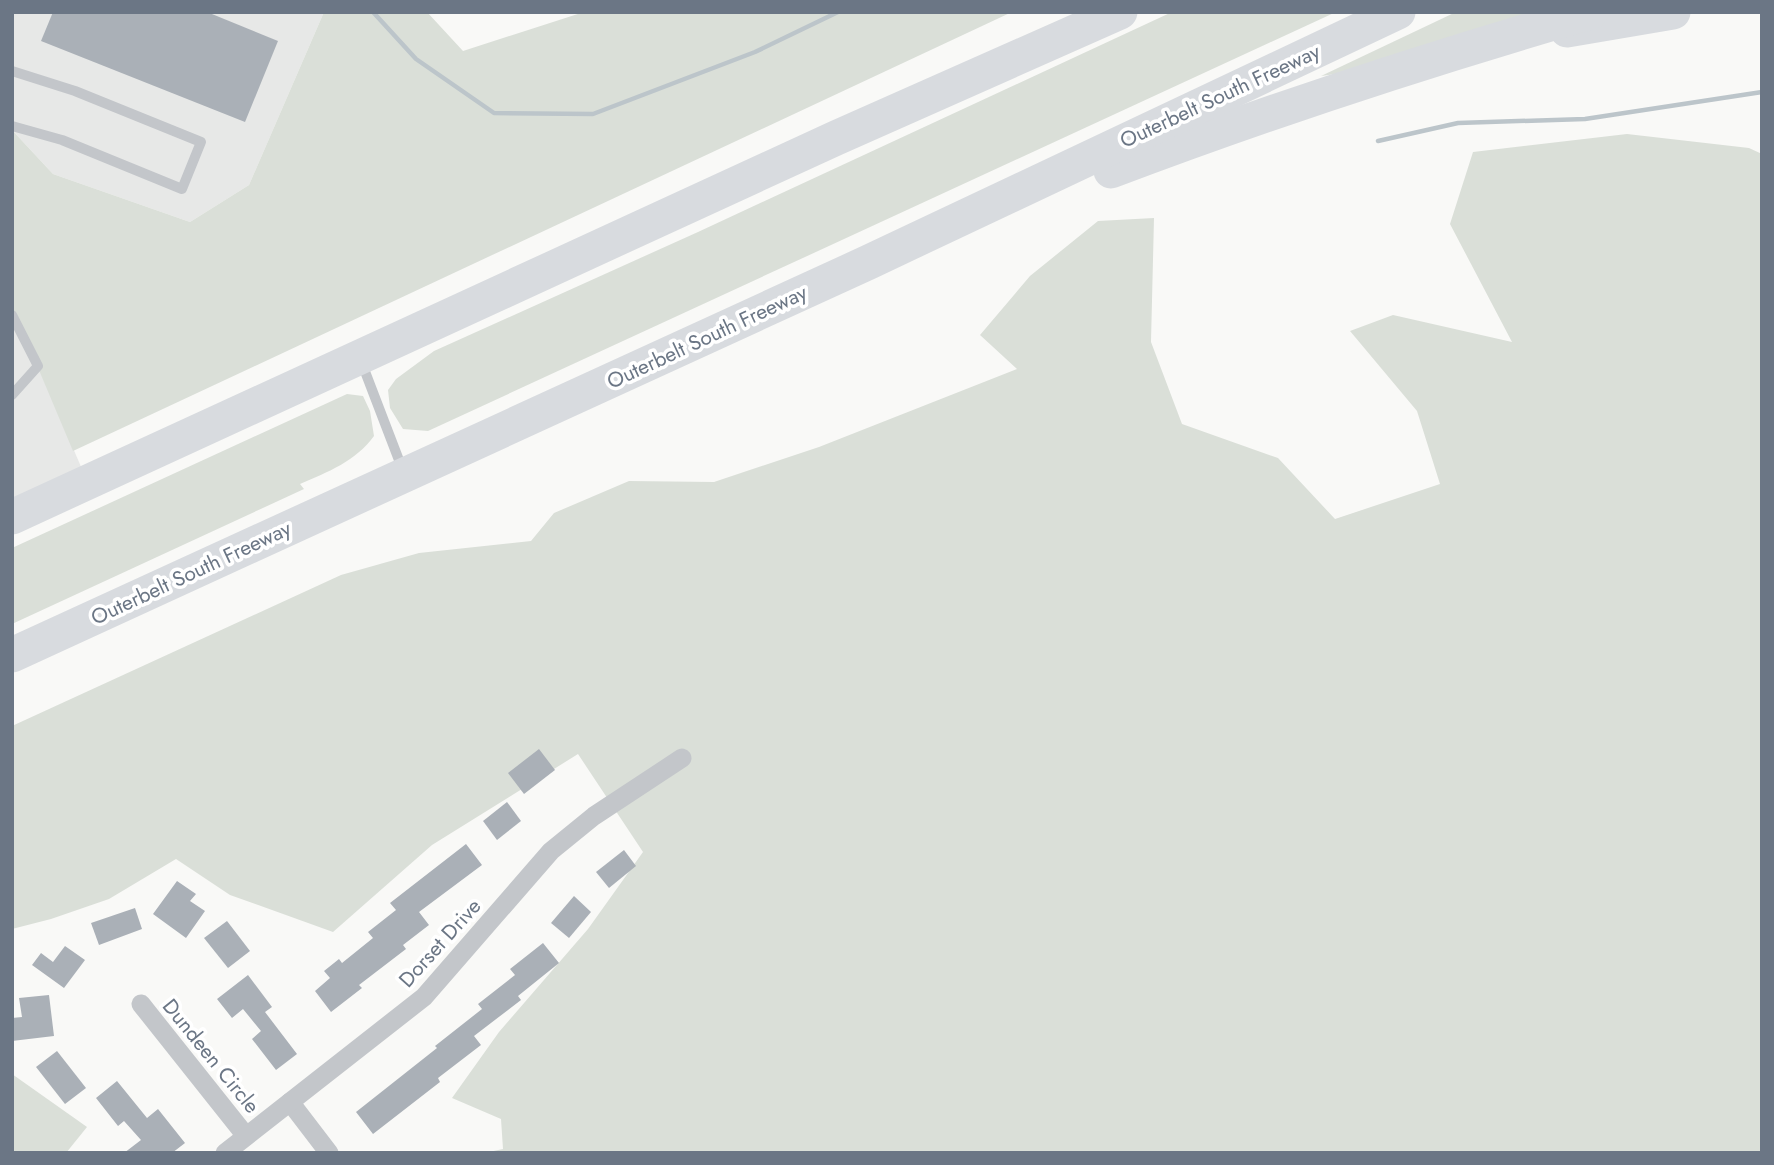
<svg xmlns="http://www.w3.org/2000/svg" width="1774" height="1165" font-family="Jost,sans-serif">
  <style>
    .built { fill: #e7e8e7 }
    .green { fill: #dadfd8 }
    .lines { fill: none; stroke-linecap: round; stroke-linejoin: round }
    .stream { stroke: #bcc5ca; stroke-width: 4.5 }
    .building { fill: #aab0b7 }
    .lane { stroke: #c3c6ca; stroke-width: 10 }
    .street { stroke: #c3c6ca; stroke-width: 19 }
    .highway { stroke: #d8dbdf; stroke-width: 35 }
    .labels { text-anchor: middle; stroke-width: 7; stroke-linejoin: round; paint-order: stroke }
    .street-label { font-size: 21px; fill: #6b7685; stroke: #fff }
  </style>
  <rect width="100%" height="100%" fill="#f9f9f7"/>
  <g class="built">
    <path d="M12 12H324L249 185 190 222 53 174 12 130Z"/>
    <path d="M12 306 88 483 12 517Z"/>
  </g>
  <g class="green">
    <path d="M324 12H427L463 51 584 12H1012L73 451 12 306V130L53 174 190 222 249 185Z"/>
    <path d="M1172 12H1336L428 431 403 429 390 408 388 390 396 379 434 351 698 232Z"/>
    <path d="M1456 12H1548L1357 71 1321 76Z"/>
    <path d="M1627 134 1749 148 1762 154V1153H484L503 1149 501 1119 452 1098 499 1032 588 929 643 852 578 754 432 845 333 932 230 895 176 859 109 899 51 919 12 929V726L341 575 419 553 531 541 554 513 629 481 714 482 819 447 1017 369 980 335 1030 276 1098 221 1154 218 1151 342 1182 424 1278 458 1335 519 1440 484 1417 411 1350 331 1393 315 1512 342 1450 224 1473 152Z"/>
    <path d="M347 394 363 396 370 411 374 436C356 461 328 472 300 484L304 489 12 624V548Z"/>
    <path d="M12 1074 87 1127 66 1153H12Z"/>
  </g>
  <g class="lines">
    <g class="stream">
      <path d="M373 12 416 59 494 113 593 114 755 52 838 12"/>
      <path d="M1378 141 1458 123 1585 119 1762 92"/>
    </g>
  </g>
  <g class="building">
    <path d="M53 12H207L278 41 245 122 41 41Z"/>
    <path d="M539 749 555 770 524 794 508 773Z"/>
    <path d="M507 802 521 821 497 840 483 821Z"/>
    <path d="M466 844 482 865 419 912 429 925 403 945 406 949 359 985 362 988 331 1012 315 991 330 978 324 971 339 959 342 963 373 938 368 932 396 910 390 903Z"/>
    <path d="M624 850 636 866 609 888 596 872Z"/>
    <path d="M177 881 196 894 190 901 205 911 186 938 153 914Z"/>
    <path d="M574 896 591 912 569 938 551 923Z"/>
    <path d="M135 908 142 929 99 945 91 923Z"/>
    <path d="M227 921 250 951 228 968 204 938Z"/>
    <path d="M543 943 559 963 518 996 521 1000 474 1036 481 1045 438 1078 440 1082 373 1134 356 1112 437 1048 435 1046 482 1009 478 1004 515 975 510 969Z"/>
    <path d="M65 946 85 960 64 988 32 965 41 953 53 962Z"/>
    <path d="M248 975 272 1007 265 1012 297 1054 276 1070 252 1039 261 1031 243 1009 232 1018 217 999Z"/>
    <path d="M49 995 54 1036 12 1041V1018L22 1017 19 998Z"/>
    <path d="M57 1051 86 1088 65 1104 36 1067Z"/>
    <path d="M117 1081 147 1118 158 1109 185 1143 172 1153H124L141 1140 124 1121 118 1126 96 1098Z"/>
  </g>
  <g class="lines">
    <g class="lane">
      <path d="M12 71 75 91 201 142 182 189 62 140 12 126"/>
      <path d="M12 315 38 366 12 395"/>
      <path d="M361 361 402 468"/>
    </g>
    <g class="street">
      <path d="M141 1004 246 1136"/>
      <path d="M290 1102 329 1153"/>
      <path d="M225 1153 424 997 551 851 594 816 682 758"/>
    </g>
    <g class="highway">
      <path d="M1567 30 1673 12"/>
      <path d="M1111 171C1269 111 1429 59 1591 12"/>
      <path d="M12 517 836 138 1120 12"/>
      <path d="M12 655 869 262 1398 12"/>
    </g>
  </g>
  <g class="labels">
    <g class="street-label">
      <text transform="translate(1220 96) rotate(-25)" y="7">Outerbelt South Freeway</text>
      <text transform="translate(707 337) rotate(-25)" y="7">Outerbelt South Freeway</text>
      <text transform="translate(191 573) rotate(-25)" y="7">Outerbelt South Freeway</text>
      <text transform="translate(440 943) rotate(-48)" y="7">Dorset Drive</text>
      <text transform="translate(211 1056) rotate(51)" y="7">Dundeen Circle</text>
    </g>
  </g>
  <rect width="1774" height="1165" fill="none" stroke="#6b7685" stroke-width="28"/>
</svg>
